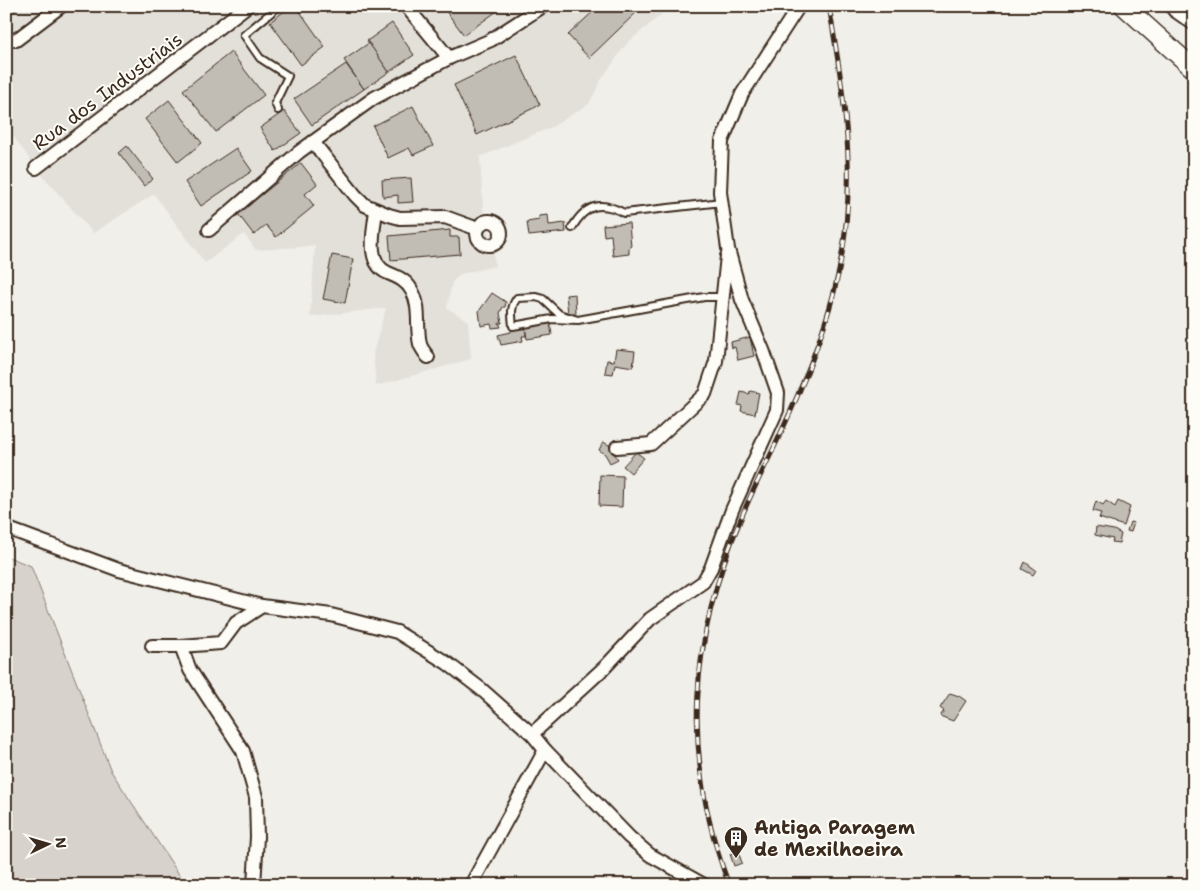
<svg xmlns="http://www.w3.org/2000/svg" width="1200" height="891" font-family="'Shantell Sans',sans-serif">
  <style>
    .built { fill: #e3e0da }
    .green { fill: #d7d2cc; stroke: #897e75 }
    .building { fill: #c1bcb4; stroke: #3b2a1e }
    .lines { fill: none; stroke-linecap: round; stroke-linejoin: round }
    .service-casing { stroke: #3b2a1e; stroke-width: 10 }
    .minor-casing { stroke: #3b2a1e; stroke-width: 16 }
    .secondary-casing { stroke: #3b2a1e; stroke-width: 21 }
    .service { stroke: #fdfcf7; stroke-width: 6 }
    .minor { stroke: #fdfcf7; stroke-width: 12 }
    .secondary { stroke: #fdfcf7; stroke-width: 18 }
    .rail-casing { stroke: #3b2a1e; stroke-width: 5 }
    .rail { stroke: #fdfcf7; stroke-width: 3; stroke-dasharray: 9; stroke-linecap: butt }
    .labels { text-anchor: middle; stroke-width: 4; stroke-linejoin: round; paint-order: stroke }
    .street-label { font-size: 19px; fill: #3b2a1e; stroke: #fdfcf7 }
    .poi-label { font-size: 19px; font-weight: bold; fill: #3b2a1e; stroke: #fdfcf7; text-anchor: start }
  </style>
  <rect width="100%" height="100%" fill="#f1efea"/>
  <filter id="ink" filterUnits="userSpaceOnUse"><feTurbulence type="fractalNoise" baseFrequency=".02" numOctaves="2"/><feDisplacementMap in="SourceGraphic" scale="10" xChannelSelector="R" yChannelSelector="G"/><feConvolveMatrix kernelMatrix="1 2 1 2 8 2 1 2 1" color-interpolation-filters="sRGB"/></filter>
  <g filter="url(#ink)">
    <path class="built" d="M6 6H667L661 15 627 43 601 80 589 104 552 127 480 157 484 222 493 246 495 266 461 274 452 282 447 308 468 321 471 359 376 386 373 353 386 308 310 317 315 246 256 250 244 234 205 263 154 194 93 233 36 168 6 126Z"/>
    <path class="green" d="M6 556 31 566 111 771 186 885H6Z"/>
    <g class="building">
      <path d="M6 6H21L6 17Z"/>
      <path d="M291 6H296L325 47 301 65 270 22Z"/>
      <path d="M442 6H504L464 35Z"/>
      <path d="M599 6H643L589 58 568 35Z"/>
      <path d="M392 23 414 55 389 72 367 41Z"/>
      <path d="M369 43 389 72 364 89 344 60Z"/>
      <path d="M231 52 264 95 216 132 183 90Z"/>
      <path d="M516 55 540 105 477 135 454 85Z"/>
      <path d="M346 64 364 89 312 125 294 99Z"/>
      <path d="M169 100 202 143 178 162 145 119Z"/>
      <path d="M413 106 433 146 413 155 409 148 388 158 373 126Z"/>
      <path d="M284 111 301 133 275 151 260 128Z"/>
      <path d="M127 146 153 179 144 186 119 153Z"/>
      <path d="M236 148 252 171 201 206 185 182Z"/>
      <path d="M301 163 317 184 305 194 314 206 276 237 266 225 254 235 238 214Z"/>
      <path d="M411 178 413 202 398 203V195L383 197 382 180Z"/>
      <path d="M548 215 549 225 565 223 566 232 529 236 527 222 539 220V216Z"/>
      <path d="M629 223 631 247H629V254L613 256 611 235 604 236 603 225Z"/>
      <path d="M450 230V237H459L460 254 391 260 389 236Z"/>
      <path d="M332 255 353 259 345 303 323 299Z"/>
      <path d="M492 293 506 302 505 307H503L500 313 502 323H499L501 327 492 328 491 324 481 326 479 311Z"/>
      <path d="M575 294 576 313H568L566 295Z"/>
      <path d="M550 323 552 335 527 339 525 326Z"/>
      <path d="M525 326 526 336H522L523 341 501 345 498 335 511 332V329Z"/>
      <path d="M750 337 754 356 738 360 735 347 732 348 731 342Z"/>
      <path d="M616 349 635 351 633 367 615 364 613 374 605 373 607 360 614 361Z"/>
      <path d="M750 391 759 393 755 414 741 411 742 406 738 405 741 392 749 394Z"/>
      <path d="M603 442 609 445 618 459 610 463 605 454 599 450Z"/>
      <path d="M636 452 644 458 631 473 623 466Z"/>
      <path d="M600 475 623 476 622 507 599 506Z"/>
      <path d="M1096 501 1103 505 1106 501 1115 507 1118 501 1130 507 1124 526 1099 518 1101 513 1093 511Z"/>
      <path d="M1130 522 1134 523 1131 532 1127 531Z"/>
      <path d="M1096 527 1114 530 1121 534 1119 543 1112 542 1113 539 1095 535Z"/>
      <path d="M1025 562 1036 570 1033 575 1022 569Z"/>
      <path d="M950 693 959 696 966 701 953 721 940 716 944 711 940 708Z"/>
      <path d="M738 851 742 863 734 866 730 854Z"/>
    </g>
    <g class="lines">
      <g class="service-casing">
        <g id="service">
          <path d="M278 110 275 103 288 76 260 58 244 35 279 6"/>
          <path d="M572 228C585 205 600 200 624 213L722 202"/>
          <path d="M578 320 552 319 513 326C512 316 510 307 517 298L536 297 543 299 559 314 578 320 704 297H723"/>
        </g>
      </g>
      <g class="minor-casing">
        <g id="minor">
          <path d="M406 6 449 58"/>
          <path d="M1178 6 1174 10 1194 24"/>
          <path d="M6 39 16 40 61 6"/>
          <path d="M313 142 355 195 365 205 389 215 400 218 445 217 478 229"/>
          <path d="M36 168 247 6"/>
          <path d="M376 210C374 230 365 263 388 273 398 277 407 281 412 291 421 306 416 327 420 344 421 348 425 353 428 357"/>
          <circle cx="489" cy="233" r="12"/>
          <path d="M209 230 299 152 374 98 449 58 491 40 543 6"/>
          <path d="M617 447 651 444 705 394 716 361 727 256"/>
          <path d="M6 528 119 570 262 606 331 615 397 632 447 663 481 689 532 734 545 750 629 837 650 855 704 885"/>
          <path d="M152 646H181"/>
          <path d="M532 734 605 667 650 619 703 582 711 568 732 510 777 410 778 393 763 350 742 300 728 249 720 192 722 141 742 94 799 6"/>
          <path d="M254 885 257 837 256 797 243 751 190 670 181 646 221 643 236 623 262 606"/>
          <path d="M471 885 545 750"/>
        </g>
      </g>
      <g class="secondary-casing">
        <path id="secondary" d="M1124 6 1194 69"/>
      </g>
      <use href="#service" class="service"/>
      <use href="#minor" class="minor"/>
      <use href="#secondary" class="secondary"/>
      <g class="rail-casing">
        <path id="rail" d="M729 885C681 757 689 640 742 516 753 489 767 463 779 437 801 390 821 342 834 292 860 192 846 106 829 6"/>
      </g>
      <use href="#rail" class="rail"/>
    </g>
  </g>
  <defs>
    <g id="building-pin" transform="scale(1.25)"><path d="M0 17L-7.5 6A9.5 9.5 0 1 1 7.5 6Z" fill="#3b2a1e" stroke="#fdfcf7"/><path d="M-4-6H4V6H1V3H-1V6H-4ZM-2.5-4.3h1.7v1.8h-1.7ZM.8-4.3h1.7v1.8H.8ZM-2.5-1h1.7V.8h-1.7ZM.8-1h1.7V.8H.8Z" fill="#fff"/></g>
  </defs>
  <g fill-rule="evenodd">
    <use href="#building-pin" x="736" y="838"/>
  </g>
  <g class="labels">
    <g class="street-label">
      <text transform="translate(107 91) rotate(-37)" y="7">Rua dos Industriais</text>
    </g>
    <g class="poi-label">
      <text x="754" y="834">Antiga Paragem<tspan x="754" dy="22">de Mexilhoeira</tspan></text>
    </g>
  </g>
  <rect width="1200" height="891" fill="none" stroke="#fdfcf7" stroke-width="25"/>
  <rect x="12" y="12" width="1175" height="866" fill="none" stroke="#3b2a1e" stroke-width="2" filter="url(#ink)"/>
  <g transform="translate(48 844) rotate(85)" stroke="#fdfcf7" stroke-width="4" paint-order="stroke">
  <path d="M0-4L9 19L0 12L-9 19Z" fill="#3b2a1e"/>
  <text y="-8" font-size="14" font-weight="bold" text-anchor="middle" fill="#3b2a1e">N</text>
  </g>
</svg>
